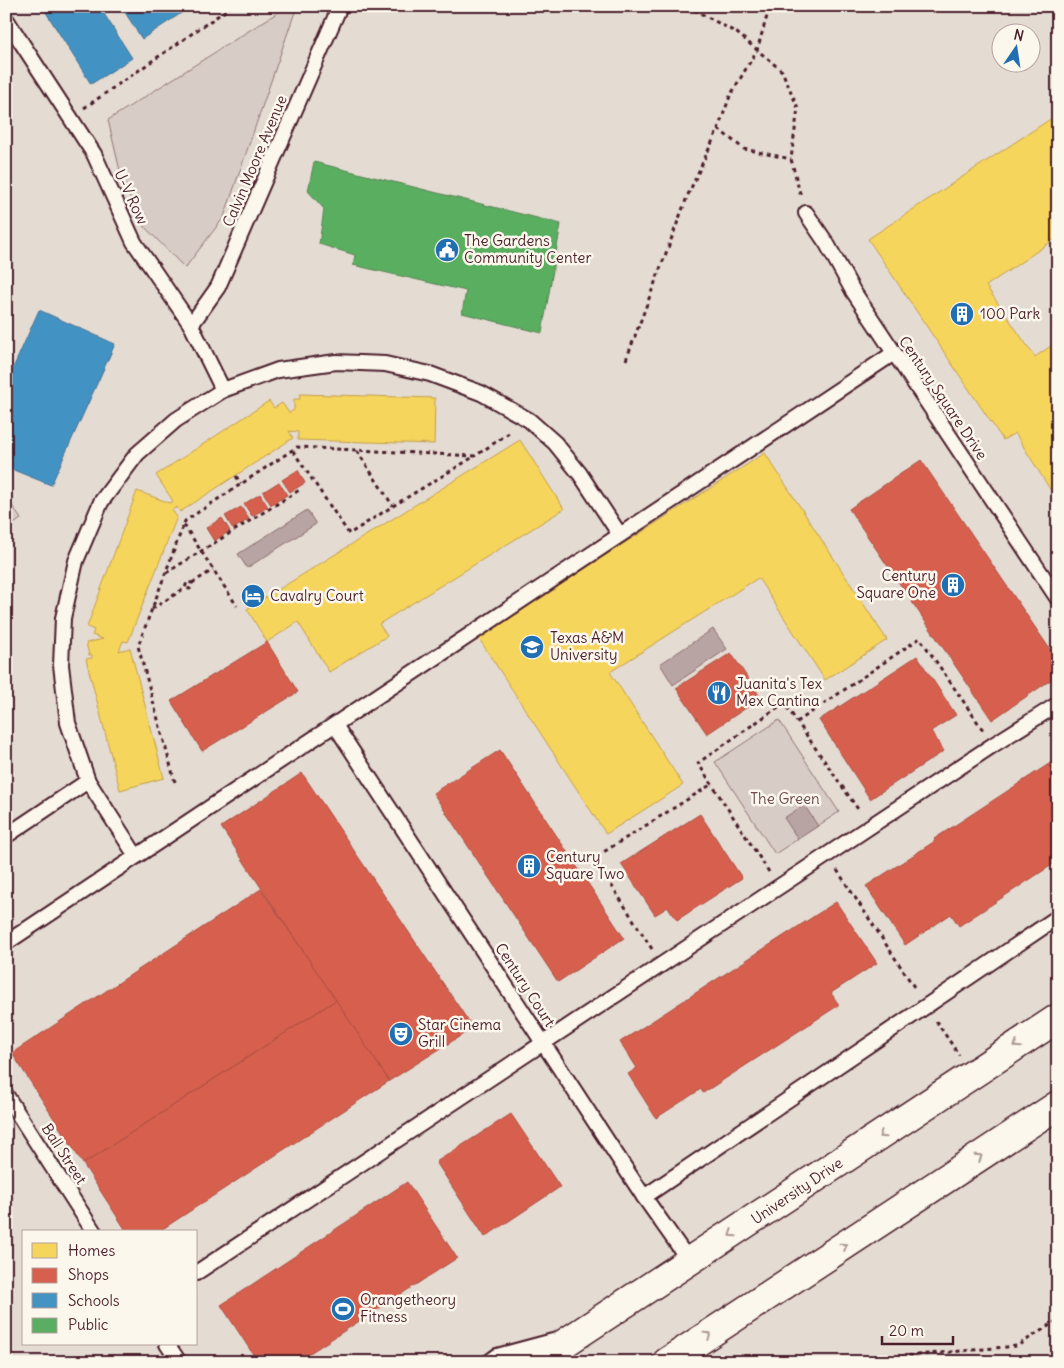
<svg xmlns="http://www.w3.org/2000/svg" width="1064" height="1368" font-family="Delius,sans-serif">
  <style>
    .built { fill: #e4dbd2; fill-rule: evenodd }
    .green { fill: #d8ccc6; stroke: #917678 }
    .water { fill: #b8a4a2; stroke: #8c6f72 }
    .homes { fill: #f6d55c; stroke: #c29e4d }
    .shops { fill: #d6604d; stroke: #ac4c43 }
    .schools { fill: #4393c3; stroke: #457095 }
    .public { fill: #5aae61; stroke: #558351 }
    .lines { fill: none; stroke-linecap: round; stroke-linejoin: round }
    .service-casing { stroke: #4a1f2b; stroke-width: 18 }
    .primary-casing { stroke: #4a1f2b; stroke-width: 31 }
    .path { stroke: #4a1f2b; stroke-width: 3; stroke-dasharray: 4 4; stroke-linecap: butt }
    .service { stroke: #fbf7ec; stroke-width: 14 }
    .primary { stroke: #fbf7ec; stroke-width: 28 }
    .oneway { stroke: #ab9695 }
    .labels { text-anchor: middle; stroke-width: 5; stroke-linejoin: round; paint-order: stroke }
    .street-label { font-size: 15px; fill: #4a1f2b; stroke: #fbf7ec }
    .poi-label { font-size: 15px; fill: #4a1f2b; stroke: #fbf7ec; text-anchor: start }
    .park-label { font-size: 15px; fill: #6e4a52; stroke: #fbf7ec }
  </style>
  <rect width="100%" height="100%" fill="#f0eae0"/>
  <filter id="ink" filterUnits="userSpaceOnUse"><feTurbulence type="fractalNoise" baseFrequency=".02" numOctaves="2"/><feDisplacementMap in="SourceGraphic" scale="10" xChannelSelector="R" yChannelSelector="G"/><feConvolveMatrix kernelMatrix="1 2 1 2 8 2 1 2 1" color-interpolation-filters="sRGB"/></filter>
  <g filter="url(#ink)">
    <path class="built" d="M6 6H1058V1362H6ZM1002 32H1032V62H1002ZM24 1232H196V1344H24Z"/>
    <g class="green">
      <path d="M288 6H297L224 217 185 268 139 221 121 175 108 120Z"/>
      <path d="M6 496 21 519 6 529Z"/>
      <path d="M779 720 839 812 775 854 715 762Z"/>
    </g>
    <g class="water">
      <path d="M307 510 316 524 247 568 238 554Z"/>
      <path d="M713 629 727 649 673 685 660 664Z"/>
      <path d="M804 805 818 826 798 839 784 818Z"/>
    </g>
    <g class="homes">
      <path d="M1058 114V237L986 286 1035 357 1058 341V502L1015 433 1003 440 868 239Z"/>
      <path d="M300 394 435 398 434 444 298 440V432L289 431 293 438 180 512 177 507 172 510 177 517 128 642 123 641 119 651 130 648 164 778 120 790 86 659 92 658V655H89L86 643 103 639 92 635 94 630 87 627 137 491 170 503 173 501 156 475 269 401 274 408 282 403 289 413 294 410V399H300Z"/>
      <path d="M520 440 564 509 379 624 387 636 329 672 298 622 267 642 247 609Z"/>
      <path d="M765 453 887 640 825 680 758 578 610 672 683 785 606 834 478 637Z"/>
    </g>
    <g class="shops">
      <path d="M921 460 1058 661V675L992 720 849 509Z"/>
      <path d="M298 470 305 483 290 492 282 480Z"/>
      <path d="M279 482 287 495 271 505 263 492Z"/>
      <path d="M260 494 268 507 252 516 244 504Z"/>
      <path d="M241 507 249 519 233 529 225 516Z"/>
      <path d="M222 518 230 531 214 541 206 528Z"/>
      <path d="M267 642 298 692 202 751 171 701Z"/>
      <path d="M731 653 761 698 707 734 676 688Z"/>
      <path d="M917 656 956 715 931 731 944 751 870 799 819 720Z"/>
      <path d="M500 750 624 938 558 982 433 793Z"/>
      <path d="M1058 758V861L959 926 951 914 905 945 866 886 935 841 934 839Z"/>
      <path d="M302 773 473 1028 389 1081 221 827Z"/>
      <path d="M700 814 742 878 677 920 668 907 655 915 621 864Z"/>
      <path d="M261 889 336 1000 83 1164 12 1053Z"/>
      <path d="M836 902 877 963 831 993 839 1005 703 1093 701 1089 656 1118 628 1074 637 1068 620 1042Z"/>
      <path d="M336 1000 389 1081 158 1232H127L83 1164Z"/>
      <path d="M511 1114 560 1187 485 1237 436 1162Z"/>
      <path d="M407 1182 457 1258 296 1362H258L221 1305Z"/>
    </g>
    <g class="schools">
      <path d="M42 6H99L132 58 91 84Z"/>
      <path d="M121 6H192L142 39Z"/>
      <path d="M39 310 115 344 51 485 6 467V384Z"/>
    </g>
    <path class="public" d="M314 162 561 224 542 333 462 313 466 291 353 265 355 255 319 244 324 209 308 191Z"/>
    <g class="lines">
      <g class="service-casing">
        <g id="service">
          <path d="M6 19 94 154 134 242 191 325 223 390"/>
          <path d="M806 213 827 244 853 291 1058 599"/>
          <path d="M191 325 218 287 340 6"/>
          <path d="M335 725 644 1197 690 1262"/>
          <path d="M6 836 88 781"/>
          <path d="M136 856 88 781 68 723 61 665 63 618 76 561 101 502 137 454 176 420 223 390 278 370 336 362 385 364 430 374 481 393 529 420 555 443 580 474 620 535"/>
          <path d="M6 943 894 353"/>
          <path d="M6 1095 94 1232"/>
          <path d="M644 1197 1058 917"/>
          <path d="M196 1273 993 745 1058 704"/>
          <path d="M167 1344 179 1362"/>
          <path d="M489 1362 497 1356 553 1341"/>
        </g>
      </g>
      <g class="primary-casing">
        <g id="primary">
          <path d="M536 1362 1058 1018"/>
          <path d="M667 1362 1058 1105"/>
        </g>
      </g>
      <g class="path">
        <path d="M687 6 737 33 782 71 798 108 791 159 801 197"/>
        <path d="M84 108 232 6"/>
        <path d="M718 129 744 149 791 159"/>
        <path d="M626 360 687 197 718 129 730 96 757 50 770 6"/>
        <path d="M293 451 349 534 393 506 475 456"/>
        <path d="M357 451 393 506"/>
        <path d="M236 476 241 484"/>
        <path d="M184 525 237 606"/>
        <path d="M166 573 301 489"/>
        <path d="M192 583 213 570"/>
        <path d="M152 609 185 588 187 582 192 583V587L190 589 185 588"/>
        <path d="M797 722 920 638 983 730"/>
        <path d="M175 782 138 646 185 521 297 447 475 456 512 431"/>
        <path d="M837 870 916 990"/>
        <path d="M769 872 698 763 784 703 860 812"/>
        <path d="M652 949 594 858 712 784"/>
        <path d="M936 1021 959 1055"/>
        <path d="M878 1362 884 1358 1017 1346 1058 1320"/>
      </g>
      <use href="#service" class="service"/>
      <use href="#primary" class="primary"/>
    </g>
    <defs><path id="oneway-chevron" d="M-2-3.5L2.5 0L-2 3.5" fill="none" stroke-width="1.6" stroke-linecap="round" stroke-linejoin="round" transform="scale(1.25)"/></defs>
    <g class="oneway">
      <use href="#oneway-chevron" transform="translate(1017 1045) rotate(146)"/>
      <use href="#oneway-chevron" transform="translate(882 1135) rotate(146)"/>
      <use href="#oneway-chevron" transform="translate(979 1157) rotate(-33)"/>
      <use href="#oneway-chevron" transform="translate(732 1234) rotate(146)"/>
      <use href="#oneway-chevron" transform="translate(844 1246) rotate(-33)"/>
      <use href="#oneway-chevron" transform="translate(708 1335) rotate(-33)"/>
    </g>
  </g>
  <defs>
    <g id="civic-disc" transform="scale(1.25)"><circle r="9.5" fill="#1f6fb2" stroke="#fbf7ec"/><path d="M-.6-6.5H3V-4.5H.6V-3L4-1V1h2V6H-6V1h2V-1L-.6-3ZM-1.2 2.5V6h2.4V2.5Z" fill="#fff"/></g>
    <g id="building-disc" transform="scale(1.25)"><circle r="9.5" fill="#1f6fb2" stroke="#fbf7ec"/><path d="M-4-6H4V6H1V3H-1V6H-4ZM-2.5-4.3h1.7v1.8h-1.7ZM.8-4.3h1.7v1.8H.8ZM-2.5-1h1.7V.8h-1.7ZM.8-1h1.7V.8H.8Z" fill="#fff"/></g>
    <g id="hotel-disc" transform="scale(1.25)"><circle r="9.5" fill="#1f6fb2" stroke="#fbf7ec"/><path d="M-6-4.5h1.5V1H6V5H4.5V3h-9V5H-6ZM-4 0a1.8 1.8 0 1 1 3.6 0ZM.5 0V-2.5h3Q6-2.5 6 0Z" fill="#fff"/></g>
    <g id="university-disc" transform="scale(1.25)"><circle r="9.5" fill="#1f6fb2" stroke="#fbf7ec"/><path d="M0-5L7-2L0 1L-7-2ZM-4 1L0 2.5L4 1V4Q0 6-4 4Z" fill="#fff"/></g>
    <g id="restaurant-disc" transform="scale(1.25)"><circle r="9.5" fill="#1f6fb2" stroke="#fbf7ec"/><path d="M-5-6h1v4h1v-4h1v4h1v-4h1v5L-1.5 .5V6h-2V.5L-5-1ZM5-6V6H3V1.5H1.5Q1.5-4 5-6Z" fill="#fff"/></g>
    <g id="theatre-disc" transform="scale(1.25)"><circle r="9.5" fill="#1f6fb2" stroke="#fbf7ec"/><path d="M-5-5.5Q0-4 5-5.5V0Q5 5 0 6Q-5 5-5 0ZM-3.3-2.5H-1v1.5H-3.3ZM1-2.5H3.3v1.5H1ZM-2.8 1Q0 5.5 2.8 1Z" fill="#fff"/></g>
    <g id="stadium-disc" transform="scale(1.25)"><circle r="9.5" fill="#1f6fb2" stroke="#fbf7ec"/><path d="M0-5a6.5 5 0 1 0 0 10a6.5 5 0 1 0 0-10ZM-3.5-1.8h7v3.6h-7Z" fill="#fff"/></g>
  </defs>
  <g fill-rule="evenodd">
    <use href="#civic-disc" x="447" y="250"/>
    <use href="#building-disc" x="962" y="314"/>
    <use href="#building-disc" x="953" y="585"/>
    <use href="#hotel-disc" x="253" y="596"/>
    <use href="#university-disc" x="532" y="647"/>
    <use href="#restaurant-disc" x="719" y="693"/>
    <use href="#building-disc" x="529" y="866"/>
    <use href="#theatre-disc" x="401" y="1034"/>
    <use href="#stadium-disc" x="343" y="1309"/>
  </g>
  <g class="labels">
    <g class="street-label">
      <text transform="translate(255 161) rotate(-67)" y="5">Calvin Moore Avenue</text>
      <text transform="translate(131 197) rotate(65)" y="5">U-V Row</text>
      <text transform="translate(943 398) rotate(56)" y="5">Century Square Drive</text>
      <text transform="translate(525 985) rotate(57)" y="5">Century Court</text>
      <text transform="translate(64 1154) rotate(57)" y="5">Ball Street</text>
      <text transform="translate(797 1191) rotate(-34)" y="5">University Drive</text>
    </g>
    <g class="poi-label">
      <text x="464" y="246">The Gardens<tspan x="464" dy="17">Community Center</tspan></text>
      <text x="980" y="319">100 Park</text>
      <text x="936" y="581" text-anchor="end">Century<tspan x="936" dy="17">Square One</tspan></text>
      <text x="270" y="601">Cavalry Court</text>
      <text x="550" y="643">Texas A&amp;M<tspan x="550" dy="17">University</tspan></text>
      <text x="736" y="689">Juanita's Tex<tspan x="736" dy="17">Mex Cantina</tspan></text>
      <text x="546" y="862">Century<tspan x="546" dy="17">Square Two</tspan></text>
      <text x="418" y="1030">Star Cinema<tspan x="418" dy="17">Grill</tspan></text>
      <text x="360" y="1305">Orangetheory<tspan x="360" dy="17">Fitness</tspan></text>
    </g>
    <g class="park-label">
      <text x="785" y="804">The Green</text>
    </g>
  </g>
  <rect width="1064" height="1368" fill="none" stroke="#fbf7ec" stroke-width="25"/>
  <rect x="12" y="12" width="1039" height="1343" fill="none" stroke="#4a1f2b" stroke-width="2" filter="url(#ink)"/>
  <rect x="22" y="1230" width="175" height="115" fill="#fbf7ec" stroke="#b4a19f"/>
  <rect x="32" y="1243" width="25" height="15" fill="#f6d55c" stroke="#b4a19f"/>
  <text x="68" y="1256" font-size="15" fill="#4a1f2b">Homes</text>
  <rect x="32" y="1268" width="25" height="15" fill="#d6604d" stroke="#b4a19f"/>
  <text x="68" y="1280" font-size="15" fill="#4a1f2b">Shops</text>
  <rect x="32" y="1293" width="25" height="15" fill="#4393c3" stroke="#b4a19f"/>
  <text x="68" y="1306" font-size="15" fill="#4a1f2b">Schools</text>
  <rect x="32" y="1318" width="25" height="15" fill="#5aae61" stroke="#b4a19f"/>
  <text x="68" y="1330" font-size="15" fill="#4a1f2b">Public</text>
  <g transform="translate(1016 48) rotate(13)"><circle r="24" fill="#fbf7ec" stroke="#b4a19f"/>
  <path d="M0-4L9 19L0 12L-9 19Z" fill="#1f6fb2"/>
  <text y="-8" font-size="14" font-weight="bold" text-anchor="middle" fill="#4a1f2b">N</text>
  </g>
  <path d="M882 1336v8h71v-8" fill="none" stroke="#4a1f2b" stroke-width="2.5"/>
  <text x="889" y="1336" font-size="15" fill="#4a1f2b" stroke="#fbf7ec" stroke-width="4" paint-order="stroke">20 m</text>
</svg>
